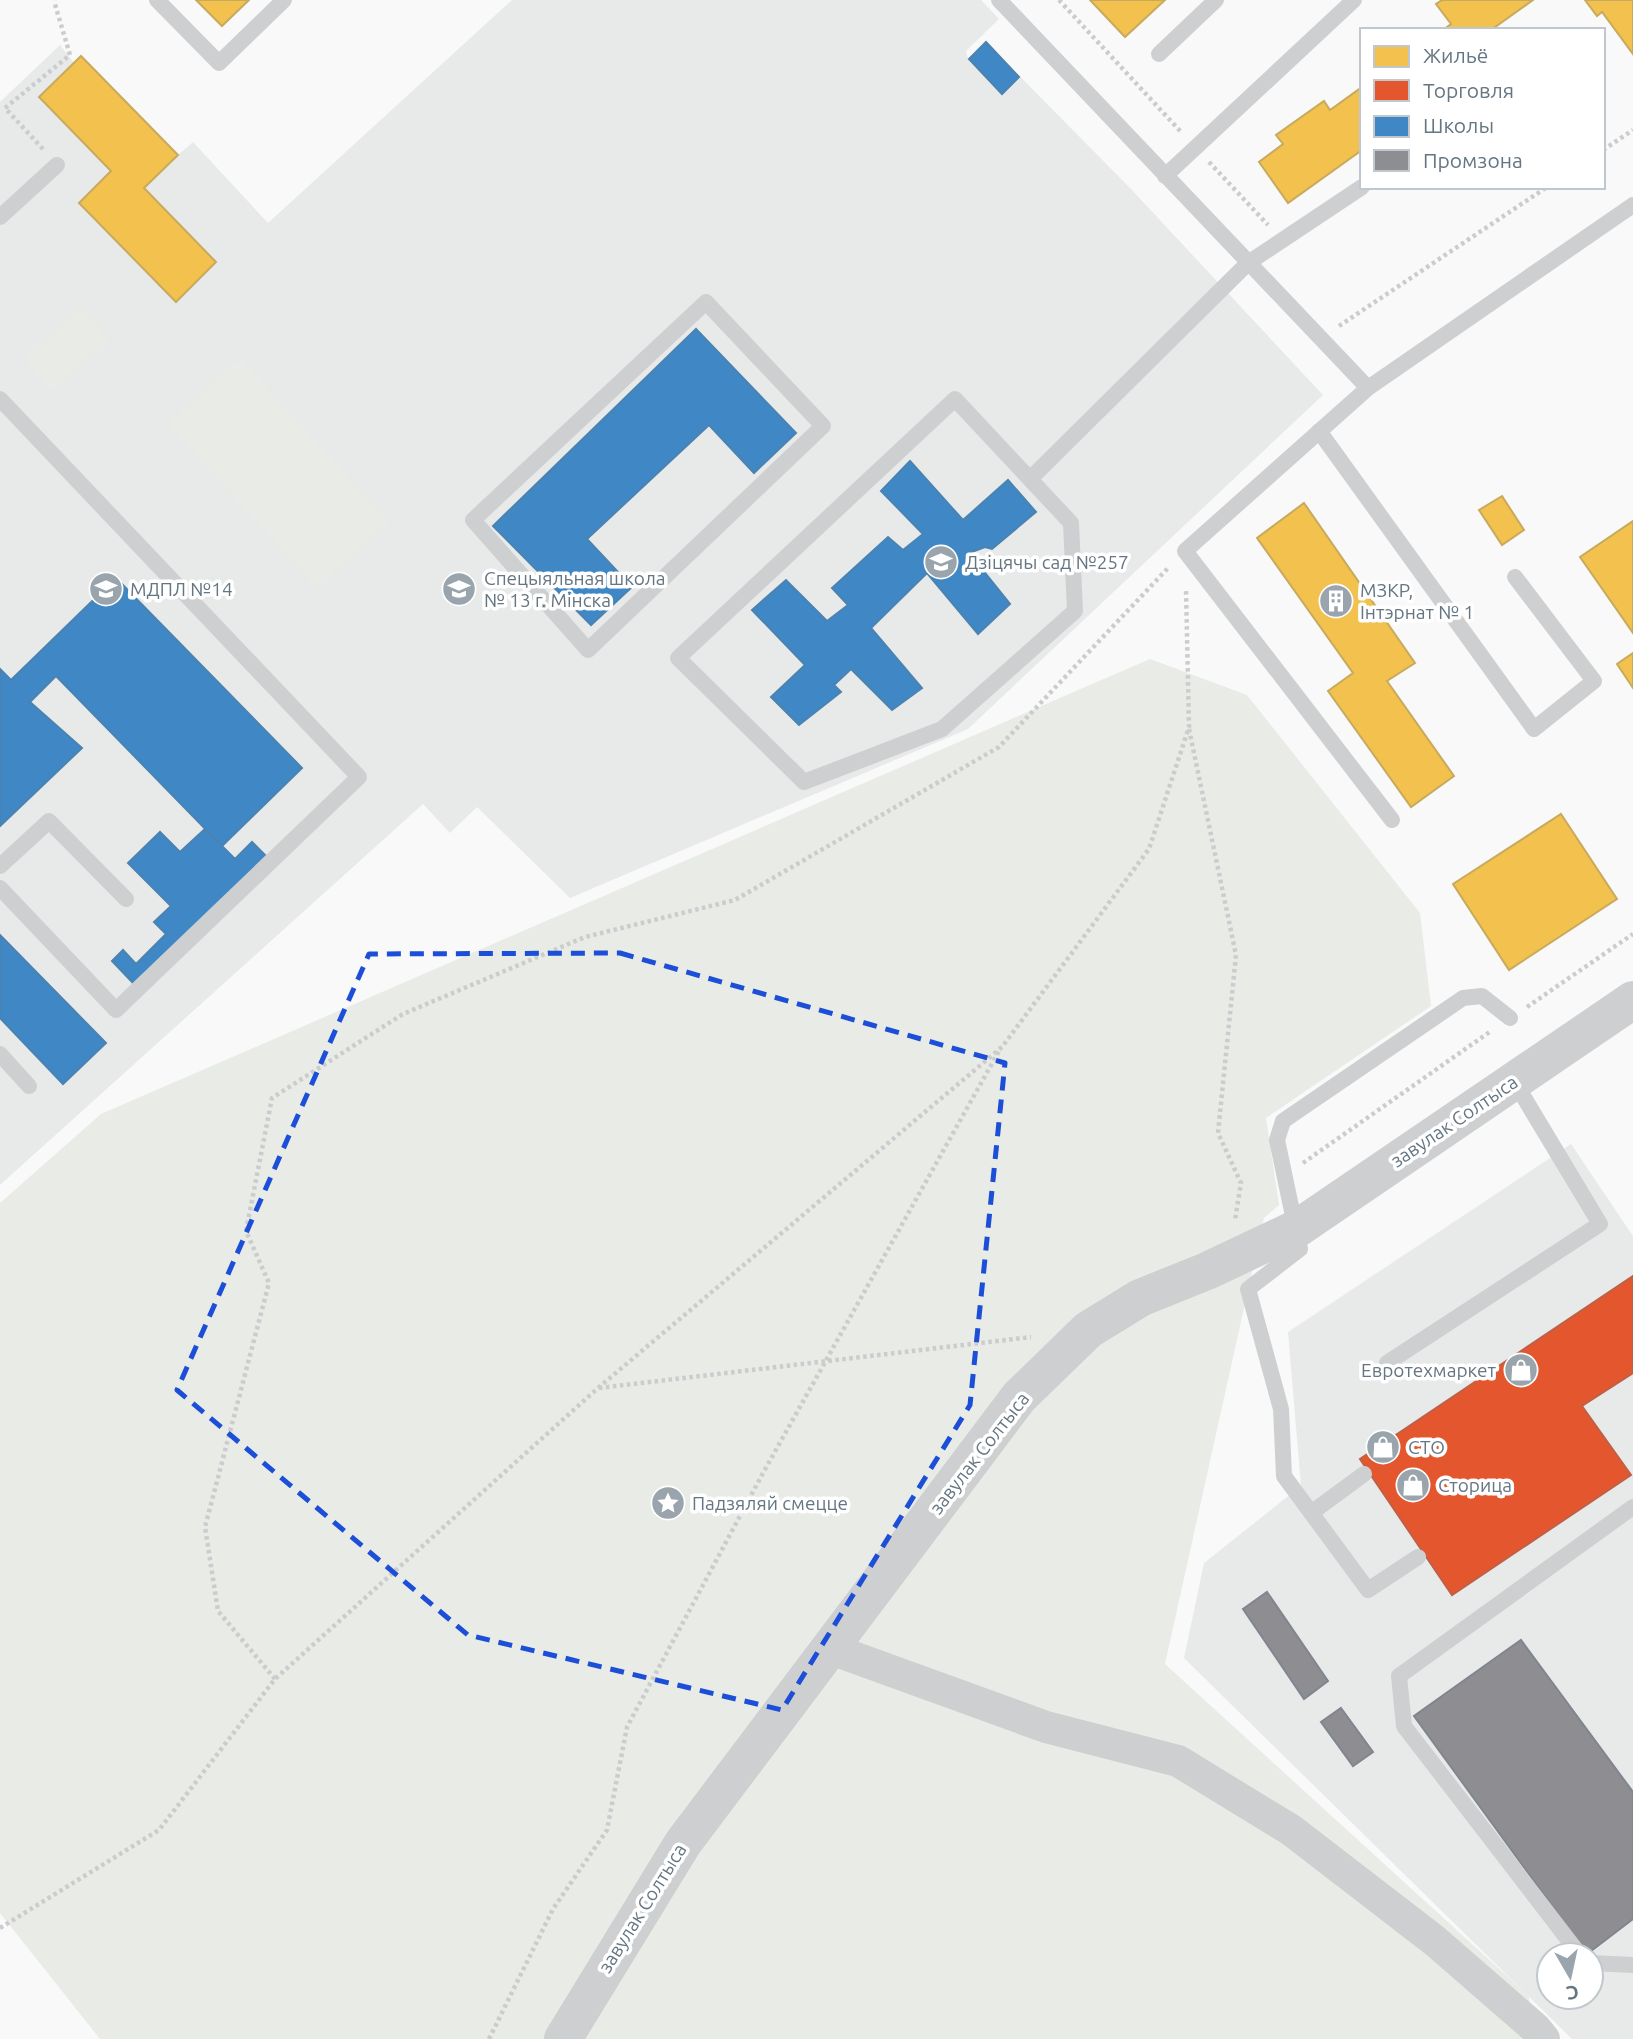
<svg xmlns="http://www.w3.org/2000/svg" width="1633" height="2039" font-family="Ubuntu,sans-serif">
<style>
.built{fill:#e8e9e9;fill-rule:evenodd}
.green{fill:#e8ebe6}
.homes{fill:#f2c14e;stroke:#c8aa5e;stroke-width:2}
.shops{fill:#e4572e;stroke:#be6048;stroke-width:2}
.schools{fill:#3f88c5;stroke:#4a83b1;stroke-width:2}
.industry{fill:#8d8d92;stroke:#81868e;stroke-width:2}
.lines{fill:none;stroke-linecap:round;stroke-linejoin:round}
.path{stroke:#cbcccd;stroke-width:4.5;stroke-dasharray:3.5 3.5;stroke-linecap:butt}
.service{stroke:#cecfd0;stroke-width:16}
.minor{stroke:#cecfd0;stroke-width:32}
.tertiary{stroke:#cecfd0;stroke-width:38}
.marked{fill:none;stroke:#1d4ed8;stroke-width:5;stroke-dasharray:14 9;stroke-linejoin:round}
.labels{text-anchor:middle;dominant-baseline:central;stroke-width:7;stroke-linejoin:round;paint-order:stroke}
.poi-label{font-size:19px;fill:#657683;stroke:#fff;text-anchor:start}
.street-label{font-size:19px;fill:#657683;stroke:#fff}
</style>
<rect width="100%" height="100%" fill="#f9f9f9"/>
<!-- built -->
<path class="built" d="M512,0H981L999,19L966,51L968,59L986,42L1131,189L1323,395L968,729L570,898L477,807L450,833L423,804L0,1185V102L60,45L74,63L81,56L178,155L193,142L268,223Z
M1571,1144L1633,1236V2039H1572L1184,1658L1204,1563L1301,1486L1288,1332ZM1549,1955H1591V1997H1549Z"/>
<!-- green -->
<path class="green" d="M81,308L109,339L52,390L25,359Z
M240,359L389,522L317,588L168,424Z
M1150,659L1247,695L1420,913L1431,1006L1266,1118L1279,1205L1264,1218L1165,1664L1529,1996L1533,2039H100L0,1913V1203L101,1114Z"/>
<!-- homes -->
<path class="homes" d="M196,0H249L222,26Z
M1090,0H1165L1125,37Z
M1442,0H1533L1491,30H1443L1451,24L1436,4Z
M1585,0H1633V54L1602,12L1597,16Z
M81,56L178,155L144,188L216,262L176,302L79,203L111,171L39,97Z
M1362,87V150L1288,203L1259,162L1283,144L1276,135L1324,101L1330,110Z
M1502,496L1524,530L1502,545L1479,510Z
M1304,503L1415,663L1387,681L1454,776L1411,807L1328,691L1353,673L1257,538Z
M1633,521V633L1580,557Z
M1633,653V688L1617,664Z
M1561,814L1617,899L1509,970L1453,884Z"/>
<!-- shops -->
<path class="shops" d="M1633,1276V1373L1582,1406L1631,1475L1452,1595L1360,1459Z"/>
<!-- schools -->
<path class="schools" d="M986,42L1019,77L1002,94L969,59Z
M696,329L796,433L754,473L709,425L587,539L632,587L591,625L493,526Z
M910,461L963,520L1008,480L1036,512L992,549L985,547L969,553L1010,604L978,634L927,573L871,628L922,688L892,710L851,669L834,685L841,692L799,725L771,697L805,665L752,610L786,580L827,621L848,605L832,588L888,537L903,550L923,534L881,491Z
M116,578L302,768L222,846L56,676L30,702L82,748L0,826V669L11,680Z
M205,829L235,859L252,842L266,856L134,984L112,961L123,950L136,964L166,934L154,922L171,906L128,863L160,832L180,852Z
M0,935L106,1043L63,1084L0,1018Z"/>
<!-- industry -->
<path class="industry" d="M1267,1592L1328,1681L1304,1699L1243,1609Z
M1521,1640L1633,1792V1919L1587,1954L1414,1716Z
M1341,1708L1373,1752L1353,1766L1321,1722Z"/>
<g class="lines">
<!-- path -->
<path class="path" d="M1059,0L1182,133
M43,149L5,108L70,55L54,1
M1603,150L1633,130
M1209,162L1268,225
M1339,326L1547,187
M1189,729L1236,955L1218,1133L1241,1183L1235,1220
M1527,1007L1633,934
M1303,1163L1491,1031
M599,1388L1031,1337
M275,1679L218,1611L205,1527L269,1283L246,1231L272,1098L403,1014L585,937L735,900L999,747L1169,567
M0,1928L159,1830L275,1679L598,1388L1002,1047L1149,849L1189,727L1186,590
M489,2039L553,1909L607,1830L627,1727L763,1473L999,1051"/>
<!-- service -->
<path class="service" d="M157,0L219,63L284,0
M999,0L1368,388L1633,205
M1159,54L1216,0
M1165,176L1354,0
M0,217L57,165
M706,302L823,426L588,650L473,520Z
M1368,388L1185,551L1392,820
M0,399L359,777L116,1010L0,888
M955,399L1071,523L1075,611L942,729L804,782L678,658Z
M1319,431L1534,729L1594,681L1515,577
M1031,478L1248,263L1362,187
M0,866L49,821L126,899
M0,1054L29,1086
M1387,1363L1600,1224L1514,1081
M1311,1513L1364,1474
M1418,1557L1368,1590L1284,1476L1281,1409L1248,1289L1300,1249L1277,1140L1283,1121L1463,998L1482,996L1510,1018
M1580,1955L1404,1726L1399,1676L1633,1507
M1591,1963L1633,1965"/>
<!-- minor -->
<path class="minor" d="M831,1649L1046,1727L1178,1761L1291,1830L1435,1941L1535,2028L1544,2039"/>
<!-- tertiary -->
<path class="tertiary" d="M563,2039L683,1843L1019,1397L1088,1330L1140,1298L1207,1271L1298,1228L1633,1000"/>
</g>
<!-- marked area -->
<path class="marked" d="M620,953L1005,1063L970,1405L782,1710L468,1635L177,1390L369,954Z"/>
<!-- icons -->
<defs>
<g id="school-disc" transform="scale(1.75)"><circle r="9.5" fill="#99a4ac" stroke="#fff"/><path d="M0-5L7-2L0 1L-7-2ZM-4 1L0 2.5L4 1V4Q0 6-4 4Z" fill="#fff"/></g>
<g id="university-disc" transform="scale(1.75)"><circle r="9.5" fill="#99a4ac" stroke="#fff"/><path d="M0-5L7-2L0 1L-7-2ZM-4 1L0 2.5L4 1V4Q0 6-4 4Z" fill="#fff"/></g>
<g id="building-disc" transform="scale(1.75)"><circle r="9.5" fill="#99a4ac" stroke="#fff"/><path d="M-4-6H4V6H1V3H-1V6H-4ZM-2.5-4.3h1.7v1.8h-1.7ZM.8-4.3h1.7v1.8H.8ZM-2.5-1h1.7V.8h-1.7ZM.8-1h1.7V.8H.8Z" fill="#fff"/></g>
<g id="shop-disc" transform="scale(1.75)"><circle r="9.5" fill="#99a4ac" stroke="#fff"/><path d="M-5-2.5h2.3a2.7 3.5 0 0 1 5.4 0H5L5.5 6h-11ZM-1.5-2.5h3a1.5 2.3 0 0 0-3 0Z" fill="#fff"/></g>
<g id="sight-disc" transform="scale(1.75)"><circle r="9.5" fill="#99a4ac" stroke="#fff"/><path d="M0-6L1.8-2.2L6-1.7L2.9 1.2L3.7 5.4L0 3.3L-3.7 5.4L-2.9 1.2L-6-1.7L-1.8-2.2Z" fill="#fff"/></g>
</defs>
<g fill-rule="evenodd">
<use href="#school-disc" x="941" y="562"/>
<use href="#university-disc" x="106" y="589"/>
<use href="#school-disc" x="459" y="589"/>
<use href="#building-disc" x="1336" y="601"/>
<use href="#shop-disc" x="1521" y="1370"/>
<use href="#shop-disc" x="1383" y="1447"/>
<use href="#shop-disc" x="1413" y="1485"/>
<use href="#sight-disc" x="668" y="1503"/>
</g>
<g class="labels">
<!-- poi labels -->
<g class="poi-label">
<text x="965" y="562">Дзіцячы сад №257</text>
<text x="484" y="578">Спецыяльная школа<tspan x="484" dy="22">№ 13 г. Мінска</tspan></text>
<text x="130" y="589">МДПЛ №14</text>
<text x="1360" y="590">МЗКР,<tspan x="1360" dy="22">Інтэрнат № 1</tspan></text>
<text x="1496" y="1370" text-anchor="end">Евротехмаркет</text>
<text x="1408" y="1447">СТО</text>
<text x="1438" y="1485">Сторица</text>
<text x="692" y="1503">Падзяляй смецце</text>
</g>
<!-- street labels -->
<g class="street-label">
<text transform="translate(1454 1121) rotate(-34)">завулак Солтыса</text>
<text transform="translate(979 1453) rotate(-52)">завулак Солтыса</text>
<text transform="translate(642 1908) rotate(-58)">завулак Солтыса</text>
</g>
</g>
<!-- legend -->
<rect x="1360" y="28" width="245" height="161" fill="#ffffff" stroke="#c1c8cd" stroke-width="2"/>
<rect x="1374" y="46" width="35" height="21" fill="#f2c14e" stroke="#c1c8cd" stroke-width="2"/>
<text x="1423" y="63" font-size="21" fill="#657683">Жильё</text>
<rect x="1374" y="80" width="35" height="21" fill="#e4572e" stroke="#c1c8cd" stroke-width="2"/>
<text x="1423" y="98" font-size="21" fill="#657683">Торговля</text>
<rect x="1374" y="116" width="35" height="21" fill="#3f88c5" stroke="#c1c8cd" stroke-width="2"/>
<text x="1423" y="133" font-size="21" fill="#657683">Школы</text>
<rect x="1374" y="150" width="35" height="21" fill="#8d8d92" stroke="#c1c8cd" stroke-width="2"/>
<text x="1423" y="168" font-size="21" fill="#657683">Промзона</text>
<!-- north arrow -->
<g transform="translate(1570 1976) rotate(171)"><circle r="33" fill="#ffffff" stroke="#c1c8cd" stroke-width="2"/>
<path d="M0-5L12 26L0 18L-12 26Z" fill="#99a4ac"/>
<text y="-10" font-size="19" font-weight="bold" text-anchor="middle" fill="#657683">С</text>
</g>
</svg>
